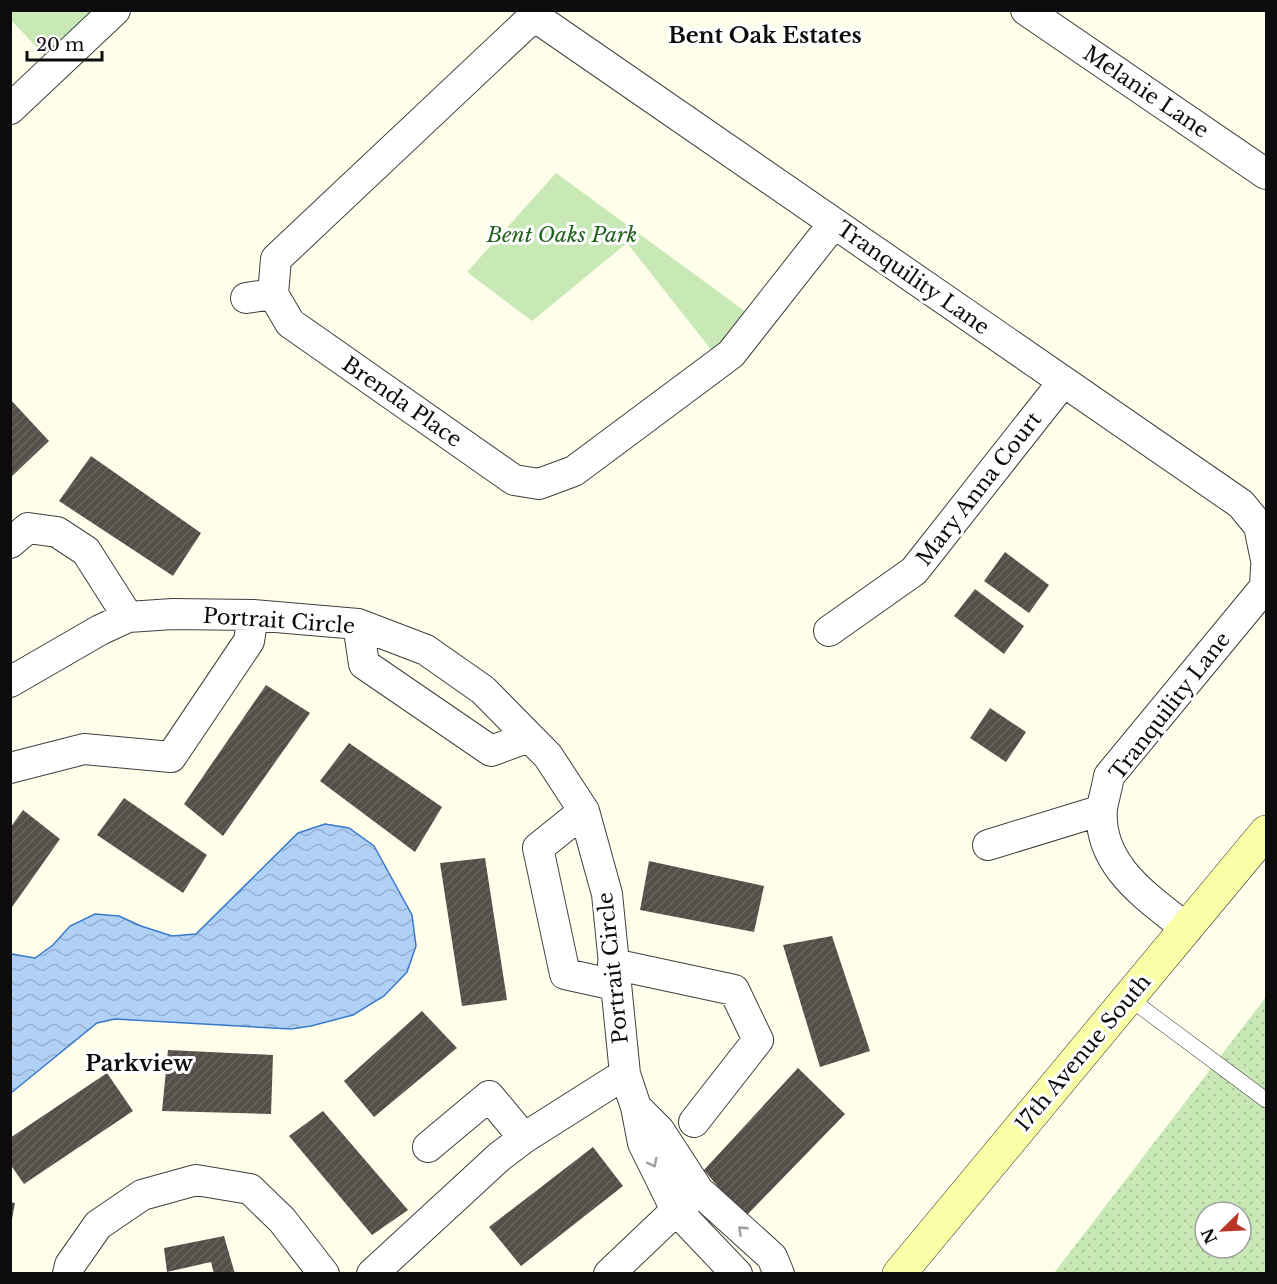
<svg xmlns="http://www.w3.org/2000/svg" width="1277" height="1284" font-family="'Libre Baskerville',serif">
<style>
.grass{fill:url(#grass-dots);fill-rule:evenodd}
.park{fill:#c8e8b5}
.water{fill:url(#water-waves);stroke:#3879cc;stroke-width:1.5}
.building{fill:url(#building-hatch)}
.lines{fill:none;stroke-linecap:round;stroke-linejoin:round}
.lane-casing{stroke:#3f3f3f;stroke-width:16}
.street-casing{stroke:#3f3f3f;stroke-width:32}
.secondary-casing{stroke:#2e2e2e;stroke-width:34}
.lane{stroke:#fff;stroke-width:15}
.street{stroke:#fff;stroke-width:30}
.secondary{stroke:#fafea6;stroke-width:33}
.oneway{stroke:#9e9e9e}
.labels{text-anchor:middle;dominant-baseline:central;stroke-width:6;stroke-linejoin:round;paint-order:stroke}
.street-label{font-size:21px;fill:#0c0c0c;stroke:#fff}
.park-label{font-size:21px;font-style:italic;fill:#21621d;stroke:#fff}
.neighbourhood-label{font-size:22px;font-weight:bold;fill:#0c0c0c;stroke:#fff}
</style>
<defs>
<pattern id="grass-dots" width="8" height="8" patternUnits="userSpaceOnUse" patternTransform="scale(1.5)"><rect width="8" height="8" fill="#c8e8b5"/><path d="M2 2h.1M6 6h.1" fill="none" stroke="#abc69a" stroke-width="1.8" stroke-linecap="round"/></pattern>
<pattern id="water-waves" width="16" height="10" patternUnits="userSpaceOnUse" patternTransform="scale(1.5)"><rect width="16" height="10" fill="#b0d0f5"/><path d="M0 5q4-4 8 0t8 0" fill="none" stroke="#96b1d1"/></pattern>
<pattern id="building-hatch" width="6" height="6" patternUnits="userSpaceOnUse" patternTransform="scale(1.5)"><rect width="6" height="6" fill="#544f48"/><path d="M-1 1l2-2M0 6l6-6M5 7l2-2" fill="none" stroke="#68645e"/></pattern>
</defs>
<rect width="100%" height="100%" fill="#fffeea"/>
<!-- grass -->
<path class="grass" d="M1266,997V1273H1054ZM1205,1212H1241V1248H1205Z"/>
<!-- park -->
<path class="park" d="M11,11H115L55,67L11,20Z
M556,173L757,320L720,361L627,243L532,321L467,272Z"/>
<!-- water -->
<path class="water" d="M325,824L349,828L374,846L412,915L416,946L407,972L384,996L353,1015L311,1026L291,1029L115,1019L97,1023L11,1093V954L35,958L53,945L70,926L95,914L119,916L141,926L172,936L196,934L298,833Z"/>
<!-- building -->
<path class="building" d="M10,399L49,441L10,478Z
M91,456L201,533L173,576L59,501Z
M1005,552L1049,585L1029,613L984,581Z
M975,589L1024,626L1004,654L954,616Z
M266,685L310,713L223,836L184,804Z
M990,708L1026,732L1006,762L970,738Z
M349,743L442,807L415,852L320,781Z
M124,798L207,855L183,893L97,835Z
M23,810L60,839L10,910V828Z
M485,858L507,1000L462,1006L440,863Z
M649,861L764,886L754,932L640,910Z
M832,936L870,1051L820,1067L783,945Z
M422,1011L457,1048L374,1117L344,1081Z
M168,1050L273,1055L271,1114L162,1111Z
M798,1068L845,1114L744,1218L704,1170Z
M107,1073L133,1111L24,1184L10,1164V1138Z
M323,1111L408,1210L372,1235L289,1136Z
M593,1147L623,1186L521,1266L489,1227Z
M10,1202L15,1203L12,1219H10Z
M224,1236L235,1274H214L211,1262L167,1272L164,1248Z"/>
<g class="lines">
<!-- lane casing -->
<g class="lane-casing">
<path id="lane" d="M1129,998L1266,1100"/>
</g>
<!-- street casing -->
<g class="street-casing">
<path id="street" d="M1026,10L1266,174
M10,109L115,10
M834,223L731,354L574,471L539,484L514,480L290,323L273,294L276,259L534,16L1241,504L1259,526L1266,560
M246,298L273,294
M10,543L28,528L57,532L86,551L128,617
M358,624L364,664L491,751L529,737
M829,631L914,571L1063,382
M10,682L100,630L128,617L173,614L253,615L358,624L426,650L483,690L548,756L584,811L607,894L625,1074L524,1138L499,1157L372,1274
M10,768L84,749L171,757L249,641L253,615
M584,811L538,848L565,974L615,985
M988,845L1102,810
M1187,929C1149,898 1097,866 1102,808C1104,798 1107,787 1109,776L1265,587L1266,567
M613,964L734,990L758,1040L694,1122
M625,1074L636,1107L643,1143L676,1210L737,1274
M638,1109L659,1130L698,1190L772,1257L779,1274
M428,1147L489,1096L524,1138
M68,1274L70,1265L98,1225L142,1195L196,1180L250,1189L282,1220L324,1274
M609,1274L690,1197"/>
</g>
<!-- secondary casing -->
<g class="secondary-casing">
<path id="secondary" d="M899,1274L1266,832"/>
</g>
<!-- lane -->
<use href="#lane" class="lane"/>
<!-- street -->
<use href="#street" class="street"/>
<!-- secondary -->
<use href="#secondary" class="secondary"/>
</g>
<!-- one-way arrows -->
<defs><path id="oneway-chevron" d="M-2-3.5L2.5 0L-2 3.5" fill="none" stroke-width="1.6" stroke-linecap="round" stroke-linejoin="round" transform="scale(1.5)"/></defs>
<g class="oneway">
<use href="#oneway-chevron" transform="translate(653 1163) rotate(63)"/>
<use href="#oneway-chevron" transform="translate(742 1230) rotate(-137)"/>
</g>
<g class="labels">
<!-- street labels -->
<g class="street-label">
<text transform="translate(1146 92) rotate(34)">Melanie Lane</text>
<text transform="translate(913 278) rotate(35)">Tranquility Lane</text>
<text transform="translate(402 402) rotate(35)">Brenda Place</text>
<text transform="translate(979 489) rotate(-52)">Mary Anna Court</text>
<text transform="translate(279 621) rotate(4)">Portrait Circle</text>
<text transform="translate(1170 706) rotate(-52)">Tranquility Lane</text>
<text transform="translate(613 968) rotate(-96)">Portrait Circle</text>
<text transform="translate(1083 1053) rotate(-50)">17th Avenue South</text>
</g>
<!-- park labels -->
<g class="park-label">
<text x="562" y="235">Bent Oaks Park</text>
</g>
<!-- neighbourhood labels -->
<g class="neighbourhood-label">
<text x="765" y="35">Bent Oak Estates</text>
<text x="139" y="1063">Parkview</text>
</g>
</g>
<!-- border -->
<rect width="1277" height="1284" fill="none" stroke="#0c0c0c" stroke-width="24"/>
<!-- north arrow -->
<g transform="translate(1223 1230) rotate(246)"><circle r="28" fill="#ffffff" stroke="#9e9e9e" stroke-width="1.5"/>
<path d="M0-4.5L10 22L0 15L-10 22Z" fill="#ba3625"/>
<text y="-9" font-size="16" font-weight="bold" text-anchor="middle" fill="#0c0c0c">N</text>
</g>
<!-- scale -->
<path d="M27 51v9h75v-9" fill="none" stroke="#0c0c0c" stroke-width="3"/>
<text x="36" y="51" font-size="18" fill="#0c0c0c" stroke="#ffffff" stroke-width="4.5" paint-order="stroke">20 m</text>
</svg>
